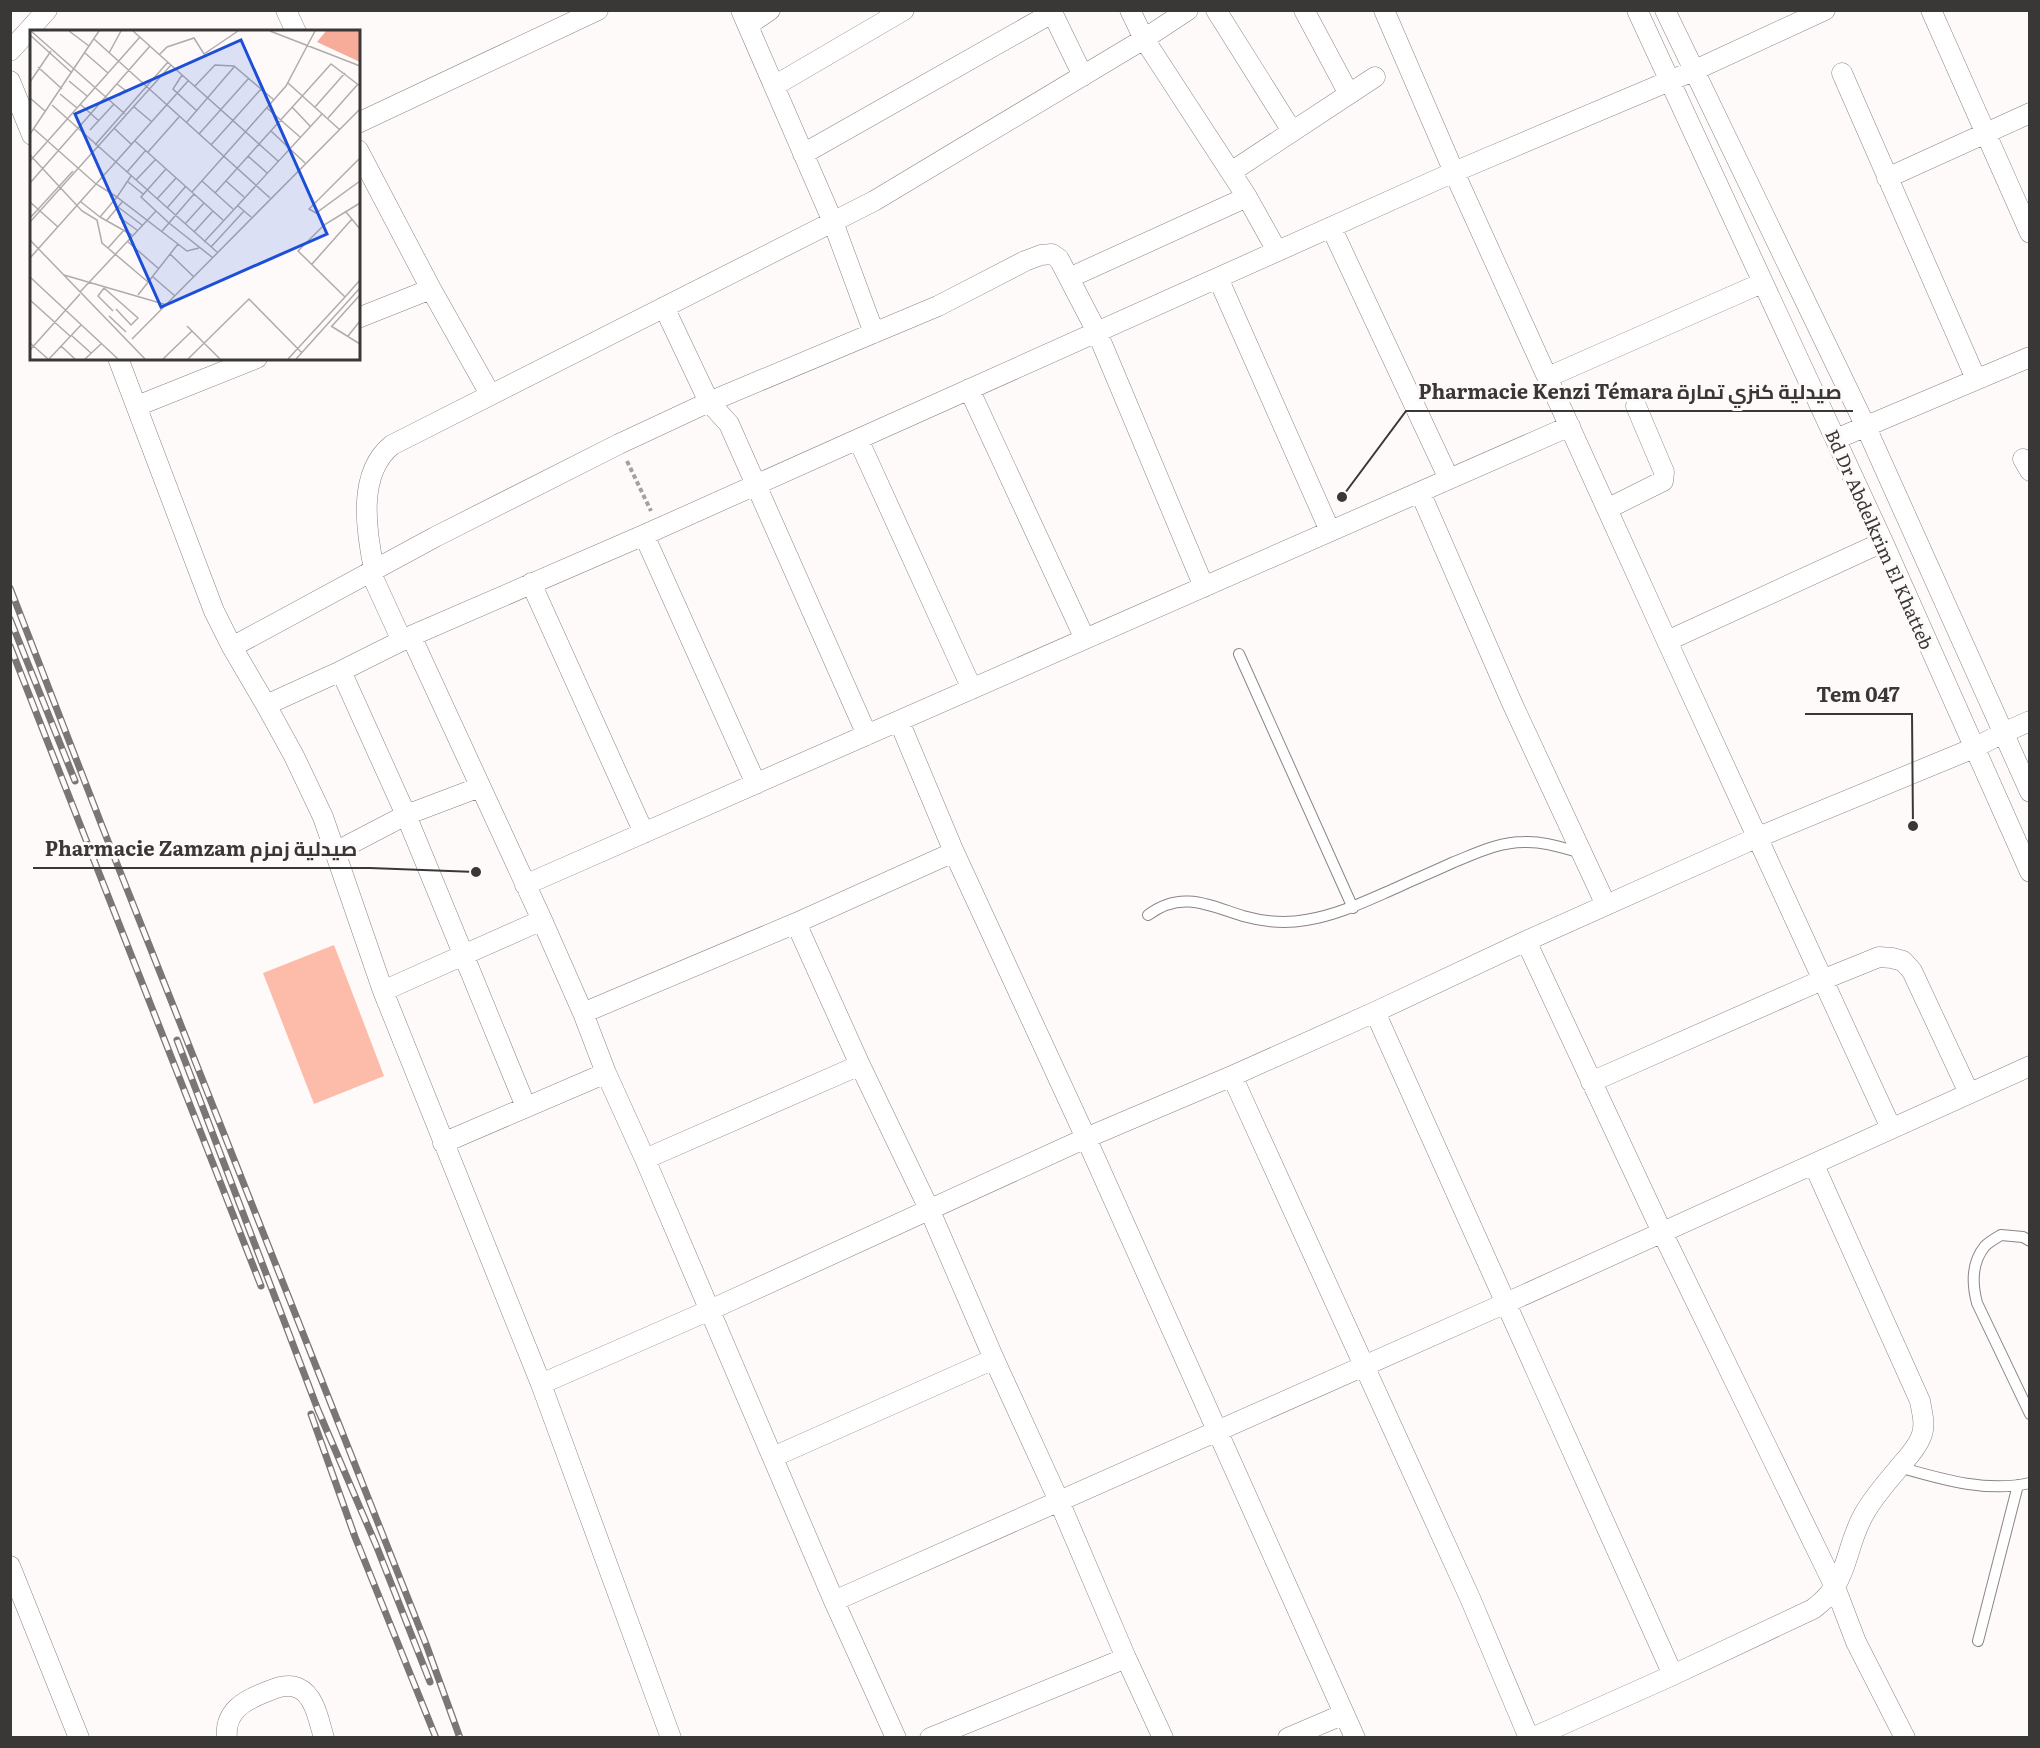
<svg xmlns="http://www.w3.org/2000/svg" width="2040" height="1748" font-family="Literata,Cairo,serif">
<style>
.green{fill:#fdbbaa}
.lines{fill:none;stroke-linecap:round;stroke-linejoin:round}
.lane-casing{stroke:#8b8584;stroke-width:12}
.street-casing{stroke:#8b8584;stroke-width:21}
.path{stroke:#a3a09f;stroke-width:4;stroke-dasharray:4.5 3;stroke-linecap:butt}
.lane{stroke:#fff;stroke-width:10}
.street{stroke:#fff;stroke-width:20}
.rail-casing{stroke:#797675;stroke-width:7}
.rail{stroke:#fefaf9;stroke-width:4.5;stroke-dasharray:14;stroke-linecap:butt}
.labels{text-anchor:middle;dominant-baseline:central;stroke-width:6;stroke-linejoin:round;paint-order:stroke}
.street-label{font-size:18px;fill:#3a3837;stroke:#fefaf9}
.inset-road{fill:none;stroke:#b0acab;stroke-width:1.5}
.view{fill:#1d4ed8;fill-opacity:0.15;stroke:#1d4ed8;stroke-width:3}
.inset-edge{fill:none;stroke:#3a3837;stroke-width:3}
.leader{fill:none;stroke:#3a3837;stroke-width:2}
.callout-dot{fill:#3a3837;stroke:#fefaf9;stroke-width:2}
.callout-label{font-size:20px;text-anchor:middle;font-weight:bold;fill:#3a3837;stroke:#fefaf9;stroke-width:6;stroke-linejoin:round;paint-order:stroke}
</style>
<rect width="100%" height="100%" fill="#fefaf9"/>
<!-- green -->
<path class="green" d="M334,945L384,1076L314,1104L263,973Z"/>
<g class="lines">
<!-- lane casing -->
<g class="lane-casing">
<path id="lane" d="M1239,654L1353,908
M1148,915C1181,890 1208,905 1243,916C1264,922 1284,924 1306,920C1338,915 1366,901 1396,888C1415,879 1435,871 1454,862C1477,853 1499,842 1524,842C1544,841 1563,848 1582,853
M2030,1241L2023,1237L2001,1235C1996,1238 1989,1242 1985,1246C1971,1263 1972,1284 1977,1303L2030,1414
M1899,1467C1941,1479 1986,1493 2030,1483
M1978,1641L2018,1485"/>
</g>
<!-- street casing -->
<g class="street-casing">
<path id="street" d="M286,10L296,32
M741,10L833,222L874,333
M1051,10L1083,76
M1130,10L1144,39L1188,10
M1216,10L1292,131
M1304,10L1349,94
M1384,10L1454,172L1667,641L1891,1128
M1637,10L1883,542L2030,872
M1665,10L1865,425L2030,792
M1931,10L2030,233
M748,25L770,10
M10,51L47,10
M1842,73L1976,379
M10,81L32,135
M774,86L904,10
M358,123L598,10
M358,150L431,289L490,394
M803,154L1052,13
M1231,172L1375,77
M1887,178L2030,113
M1331,227L1449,479
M1069,278L1247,197
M1218,278L1330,531
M664,307L709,402L938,306L1025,261L1041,255L1052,254L1059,259L1097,332L1204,587
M358,318L431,289
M118,358L214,611L232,647L266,705L294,756L323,817L383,991L541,1384L671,1738
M1548,377L1762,283
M969,389L1085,639
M137,406L257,358
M858,439L972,689
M1836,439L2030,357
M2023,459L2030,471
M1420,492L1512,703L1606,905
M1607,509L1663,481L1664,472L1636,406
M644,535L756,784
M374,569C366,530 357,473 392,445L874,201L1144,39L1247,197L1277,251
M370,571L402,641
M531,583L644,833
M411,636L542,920L583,1013L606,1073L645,1159L834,1601L896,1738
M1667,641L1883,542
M232,647L435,537L619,444L709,402L729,424L867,735
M341,671L406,815L526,1107
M266,705L341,671L411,636L644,535L1454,172L1693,71L1825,10
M899,721L954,852L1086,1138L1355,1738
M335,852L406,815L480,787
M525,885L1570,426
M796,923L860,1065L930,1211L994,1359L1059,1501L1126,1658L1163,1738
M1526,941L1662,1232L1835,1587L1856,1642L1905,1738
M383,991L542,920
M1375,1012L1673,1675
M583,1013L796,923L954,852
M1232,1076L1470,1598L1529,1738
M1591,1082L1822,980L1879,957L1892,958L1903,961L1912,971L1969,1093
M443,1143L606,1073
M645,1159L860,1065
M541,1384L710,1310L1086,1138L1232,1076L1375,1012L1526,941L1756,838L1974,748L2003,733L2030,721
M773,1457L994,1359
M10,1566L79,1738
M834,1601L1506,1303L2030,1066
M227,1738C224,1711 245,1700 266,1692C276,1688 288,1683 298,1688C315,1695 319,1722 324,1738
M930,1738L1126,1658
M1288,1738L1344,1714
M1532,1738L1673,1675L1813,1609C1851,1581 1843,1551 1864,1514C1873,1498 1885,1484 1897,1470C1905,1460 1916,1450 1921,1437C1926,1425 1922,1413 1920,1401L1814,1165"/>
</g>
<!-- path -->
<path class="path" d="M627,461L651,511"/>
<!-- lane -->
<use href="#lane" class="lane"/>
<!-- street -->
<use href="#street" class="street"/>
<!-- rail casing -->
<g class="rail-casing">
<path id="rail" d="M10,588L102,826L426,1644L460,1738
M10,619L75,781
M10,646L261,1286
M177,1040L318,1410L376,1545L430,1682
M311,1414L355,1537L436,1738"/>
</g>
<!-- rail -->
<use href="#rail" class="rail"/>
</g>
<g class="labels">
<!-- street labels -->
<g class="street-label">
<text transform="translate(1880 539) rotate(66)">Bd Dr Abdelkrim El Khatteb</text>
</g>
</g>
<!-- overview -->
<g transform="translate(30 30)">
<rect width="330" height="330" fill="#fefaf9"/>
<path d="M296,1H330V32L287,12Z" fill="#f6ac99"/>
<path class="inset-road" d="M1,1L95,84M39,1L59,16M103,1L248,131M240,1L330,36M0,5L42,43M64,9L240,168M55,23L78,43M79,23L91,1M129,25L137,17L164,8L174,24L208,1M8,37L32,59M152,45L143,59L167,81M39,51L57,66M0,52L21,21M258,53L310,100M87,54L95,60L89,66M165,56L185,35L204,36L244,70M30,64L47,78M0,68L15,81M50,74L69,91M22,75L187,222M103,76L122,92M262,77L280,96M285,77L315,43M237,78L270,107M298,88L328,54M156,93L204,37M84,98L102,115M4,99L66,154L87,167L70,187L51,172M60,100L84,74M241,101L275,133M0,104L69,1M169,104L219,48M105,111L193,190M65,115L138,32M181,115L231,59M118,122L149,87M0,125L52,181L67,190L72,213L118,252M218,126L237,143M330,128L279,179L286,183L330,151M0,131L110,7M97,142L116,120M101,146L87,167L157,221L169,218M106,150L126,129M97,151L113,164M172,151L203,179M196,151L214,167M0,153L120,16M162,162L256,56L285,1M185,163L301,34L330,56M164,164L139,193L183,228M127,169L146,148M0,172L28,197M207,175L221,187M88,177L112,195M137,178L156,156M316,182L330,199M70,187L102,205M89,187L107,200M0,188L43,141M77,190L93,171M0,192L141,35M155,194L174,173M132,201L139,193L111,167L136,139M164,202L183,181M0,210L115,329M97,211L129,239M174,212L292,84M181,217L214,181M78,218L94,200M140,224L164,247M0,228L158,51M282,234L322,189M34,245L137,275M0,247L88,329M123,247L145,266M74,258L108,288L101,295L86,279M74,258L68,266L83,281M50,262L126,181M108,265L148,214M315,267L330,250M0,270L40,306M79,286L96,302M157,296L190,329M301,296L330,314M302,296L330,265M41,305L61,323M318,306L330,291M102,309L330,79M0,313L18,329M31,316L45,329M0,320L50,264M19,329L51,295M55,329L71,314M133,329L162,301M158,329L219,269L272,323M258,329L315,267L268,221L294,195L330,173M266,329L330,258"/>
<path class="view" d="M211,10L297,204L131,277L45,84Z"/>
<rect width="330" height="330" class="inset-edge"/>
</g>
<!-- callouts -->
<path class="leader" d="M1342 497L1406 411H1853M1913 826L1912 714H1805M476 872L370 868H33"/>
<g class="callout-dot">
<circle cx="1342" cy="497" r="6"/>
<circle cx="1913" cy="826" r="6"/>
<circle cx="476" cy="872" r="6"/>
</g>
<g class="callout-label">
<text x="1630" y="399">Pharmacie Kenzi Témara صيدلية كنزي تمارة</text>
<text x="1858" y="702">Tem 047</text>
<text x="201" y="856">Pharmacie Zamzam صيدلية زمزم</text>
</g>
<!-- border -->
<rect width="2040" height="1748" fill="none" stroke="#3a3837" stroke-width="24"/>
</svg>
